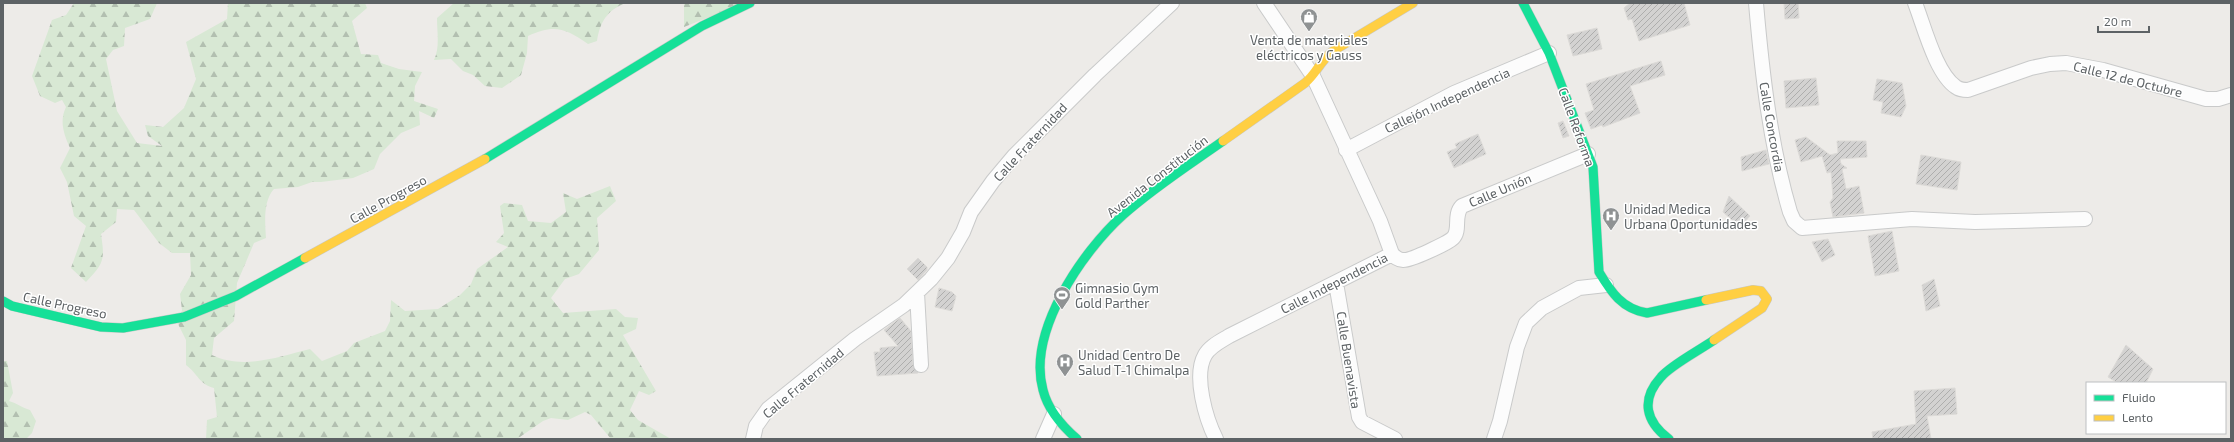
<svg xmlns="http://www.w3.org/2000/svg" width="2234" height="442" font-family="'Exo 2',sans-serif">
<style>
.forest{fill:url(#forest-firs)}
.building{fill:url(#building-hatch);stroke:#dcdad7}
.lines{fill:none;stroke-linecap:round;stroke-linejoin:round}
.street-casing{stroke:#c9caca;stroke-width:16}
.fast-casing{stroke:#c7c8c7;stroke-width:10}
.slow-casing{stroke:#c7c8c7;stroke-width:10}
.street{stroke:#fcfcfc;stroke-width:14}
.fast{stroke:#16e098;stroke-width:9}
.slow{stroke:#ffcf43;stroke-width:9}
.labels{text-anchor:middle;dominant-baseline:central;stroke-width:3;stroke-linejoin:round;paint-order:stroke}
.poi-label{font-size:13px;fill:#5d6265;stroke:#fff;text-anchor:start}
.street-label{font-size:13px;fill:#5d6265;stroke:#fff}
</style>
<defs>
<pattern id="forest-firs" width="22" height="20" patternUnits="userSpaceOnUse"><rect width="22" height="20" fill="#d8e8d4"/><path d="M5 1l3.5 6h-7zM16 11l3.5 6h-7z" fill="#b2bfb0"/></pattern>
<pattern id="building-hatch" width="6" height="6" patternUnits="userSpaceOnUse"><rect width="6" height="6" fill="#d3d2d1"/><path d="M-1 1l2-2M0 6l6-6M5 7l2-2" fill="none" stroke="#aeaead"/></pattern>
</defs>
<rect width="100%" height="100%" fill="#edebe8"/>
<!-- forest -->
<path class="forest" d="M74,3H157L150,19L125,28L124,46L113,50L106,59L117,111L137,143L162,146L148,136L145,125L163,127L184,108L196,79L186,42L227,19L228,3H365L367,8L352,21L361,54L378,55L381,63L399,69L422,72L415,86L414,101L438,109L434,118L419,111L420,125L401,133L380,154L374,169L353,178L321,182H312L298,187L274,189C263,201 265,222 266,238L254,243L237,283L234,321L214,338L212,355C243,370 278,357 310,349L322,361L347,351L354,343L385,331L390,321L391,300L405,311L438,309L460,295L471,284L477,269L508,247L496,242L504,233L500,206L504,203L522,205L528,221L551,223L566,212L563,193L577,199L610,186L616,201L597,218L599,250L579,274L565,279L551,298L563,313L616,309L625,317L638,318L636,329L623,335L656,391L649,395L639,391L630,410L638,420L671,439H611L591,415L585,412L568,420L551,418L543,421L517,439H206L207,420L217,417L214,388C199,384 198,374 186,365V340L178,324L182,310L180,294L191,275L190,253H172L159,243L134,210L117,209L116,222L101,234C105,260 104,263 86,282L71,268L86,226L74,216L67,182L60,168L70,148C64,135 59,121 66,107L62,100L55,103L40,96L32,76L52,20L66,15Z
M454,3H626C607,10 600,22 597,41L588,44C565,28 554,24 528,36L527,53L521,75L502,88L485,86L473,75L463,71L451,59L434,60C440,48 437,32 437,18Z
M684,3H745L684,27Z
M3,361H7L13,393L9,401C17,403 22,408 30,410L36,421L32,433L26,439H3Z"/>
<!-- building -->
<path class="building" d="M1630,3H1684L1690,25L1639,41L1632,19L1628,20L1624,8Z
M1784,3H1798L1799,18L1785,19Z
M1597,28L1602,49L1573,56L1567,35Z
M1661,61L1665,75L1630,86L1640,113L1603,127L1602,125L1591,129L1585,113L1594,110L1586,84Z
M1816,78L1819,105L1786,108L1784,81Z
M1877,79L1902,83L1906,106L1901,117L1881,113L1883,102L1873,100Z
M1563,121L1569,136L1563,138L1558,123Z
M1478,134L1486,154L1454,168L1447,152L1457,148L1455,144Z
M1806,137L1830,155L1838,153L1837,141H1866L1867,157L1840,159L1841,164L1847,168L1842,169L1846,189L1859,186L1864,213L1833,217L1830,202L1833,198L1831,172L1827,173L1822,156L1801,162L1795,140Z
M1766,150L1769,164L1742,171L1741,157Z
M1921,155L1961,162L1957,190L1916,184Z
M1729,196L1750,216L1740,227L1723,212Z
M1892,231L1899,271L1875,276L1868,236Z
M1828,239L1835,255L1822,262L1812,242Z
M918,258L927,267V270L918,280L907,269Z
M1934,279L1940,306L1926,311L1922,285Z
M939,288L952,292L956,296L952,311L935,307Z
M900,318L911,331L913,365L918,373L877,376L874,352H880V348L898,346L884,330Z
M2126,345L2153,369L2146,383H2118L2108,377Z
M1955,388L1957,414L1927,416L1931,439H1873L1872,432L1916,424L1914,391Z"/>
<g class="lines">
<!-- street casing -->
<g class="street-casing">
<path id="street" d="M1264,3L1313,76L1380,221L1392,254
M1756,3C1762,73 1770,144 1790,212L1794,221L1802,228L1912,219L1975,222L2085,219
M1915,3C1924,26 1936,74 1956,87C1960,90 1965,90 1968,90L2031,68L2050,64L2066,63L2103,70L2206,99H2218L2231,95
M1346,150L1454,93L1549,53
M1392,254C1395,257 1398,260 1403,260C1410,261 1448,243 1453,238C1461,230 1453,215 1462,206L1588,154
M1336,283L1359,417L1362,422L1395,439
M917,293L921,365
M753,439L756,426L768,409L855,339L904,305L931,279L948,258L963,232L971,212L993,181L1014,156L1095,75L1172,3
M1043,439L1054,414
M1216,439C1206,419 1193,376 1205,355C1210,346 1221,341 1229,336L1392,254
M1494,439L1500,421L1517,347L1526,323L1542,308L1579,288L1606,285"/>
</g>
<!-- fast casing -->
<g class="fast-casing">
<path id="fast" d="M1523,3L1549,53L1593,167L1599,272C1611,292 1622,309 1647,313L1706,300
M485,159L702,26L750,3
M3,301L12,306L101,327L123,328L184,317L236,296L305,258
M1077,439C1062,426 1048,410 1043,390C1027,332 1082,252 1123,215C1153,188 1189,165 1223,141
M1669,439C1646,422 1640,400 1661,377C1671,365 1700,350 1714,340"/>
</g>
<!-- slow casing -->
<g class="slow-casing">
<path id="slow" d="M1223,141L1305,83C1317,73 1319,62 1333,51L1413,3
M305,258L485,159
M1706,300L1753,290L1761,291L1767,299L1762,308L1714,340"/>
</g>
<!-- street -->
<use href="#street" class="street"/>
<!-- fast -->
<use href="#fast" class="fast"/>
<!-- slow -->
<use href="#slow" class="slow"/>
</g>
<!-- icons -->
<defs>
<g id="shop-pin" transform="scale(0.9)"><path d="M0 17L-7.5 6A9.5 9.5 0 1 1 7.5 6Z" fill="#8f9293" stroke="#fff"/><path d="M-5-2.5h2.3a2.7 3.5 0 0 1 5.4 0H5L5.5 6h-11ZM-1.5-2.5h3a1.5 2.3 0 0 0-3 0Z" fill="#fff"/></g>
<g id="hospital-pin" transform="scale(0.9)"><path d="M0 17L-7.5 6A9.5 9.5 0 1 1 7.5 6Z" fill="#8f9293" stroke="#fff"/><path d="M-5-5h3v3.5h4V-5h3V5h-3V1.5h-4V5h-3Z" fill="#fff"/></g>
<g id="stadium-pin" transform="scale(0.9)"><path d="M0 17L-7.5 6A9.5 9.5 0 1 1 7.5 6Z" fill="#8f9293" stroke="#fff"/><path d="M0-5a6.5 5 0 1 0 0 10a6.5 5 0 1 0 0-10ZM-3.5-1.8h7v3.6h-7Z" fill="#fff"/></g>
</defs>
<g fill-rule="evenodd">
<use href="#shop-pin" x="1309" y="17"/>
<use href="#hospital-pin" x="1611" y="216"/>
<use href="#stadium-pin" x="1062" y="295"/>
<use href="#hospital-pin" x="1065" y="362"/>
</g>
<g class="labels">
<!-- poi labels -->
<g class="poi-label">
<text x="1309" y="40" text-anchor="middle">Venta de materiales<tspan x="1309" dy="15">eléctricos y Gauss</tspan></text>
<text x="1624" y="209">Unidad Medica<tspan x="1624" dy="15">Urbana Oportunidades</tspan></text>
<text x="1075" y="288">Gimnasio Gym<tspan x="1075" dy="15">Gold Parther</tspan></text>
<text x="1078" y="355">Unidad Centro De<tspan x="1078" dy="15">Salud T-1 Chimalpa</tspan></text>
</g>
<!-- street labels -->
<g class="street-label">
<text transform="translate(2128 79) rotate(14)">Calle 12 de Octubre</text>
<text transform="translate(1447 100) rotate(-25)">Callejón Independencia</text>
<text transform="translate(1577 127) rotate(70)">Calle Reforma</text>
<text transform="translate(1772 127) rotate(80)">Calle Concordia</text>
<text transform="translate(1030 142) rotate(-47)">Calle Fraternidad</text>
<text transform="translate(1157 176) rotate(-38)">Avenida Constitución</text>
<text transform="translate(1500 190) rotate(-23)">Calle Unión</text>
<text transform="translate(388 199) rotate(-29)">Calle Progreso</text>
<text transform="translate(1334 283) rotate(-27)">Calle Independencia</text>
<text transform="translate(65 305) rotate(12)">Calle Progreso</text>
<text transform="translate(1349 360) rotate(81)">Calle Buenavista</text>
<text transform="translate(803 383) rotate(-40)">Calle Fraternidad</text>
</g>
</g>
<!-- border -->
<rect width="2234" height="442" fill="none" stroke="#5d6265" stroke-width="8"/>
<!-- legend -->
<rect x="2086" y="382" width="140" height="52" fill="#ffffff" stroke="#bec0c1"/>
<rect x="2094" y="395" width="20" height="6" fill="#16e098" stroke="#bec0c1"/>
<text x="2122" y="402" font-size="12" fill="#5d6265">Fluido</text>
<rect x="2094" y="415" width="20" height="6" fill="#ffcf43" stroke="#bec0c1"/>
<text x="2122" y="422" font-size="12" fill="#5d6265">Lento</text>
<!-- scale -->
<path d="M2098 26v6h51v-6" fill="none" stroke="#5d6265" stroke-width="2"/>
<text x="2104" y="26" font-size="12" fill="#5d6265" stroke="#ffffff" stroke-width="3" paint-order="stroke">20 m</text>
</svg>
